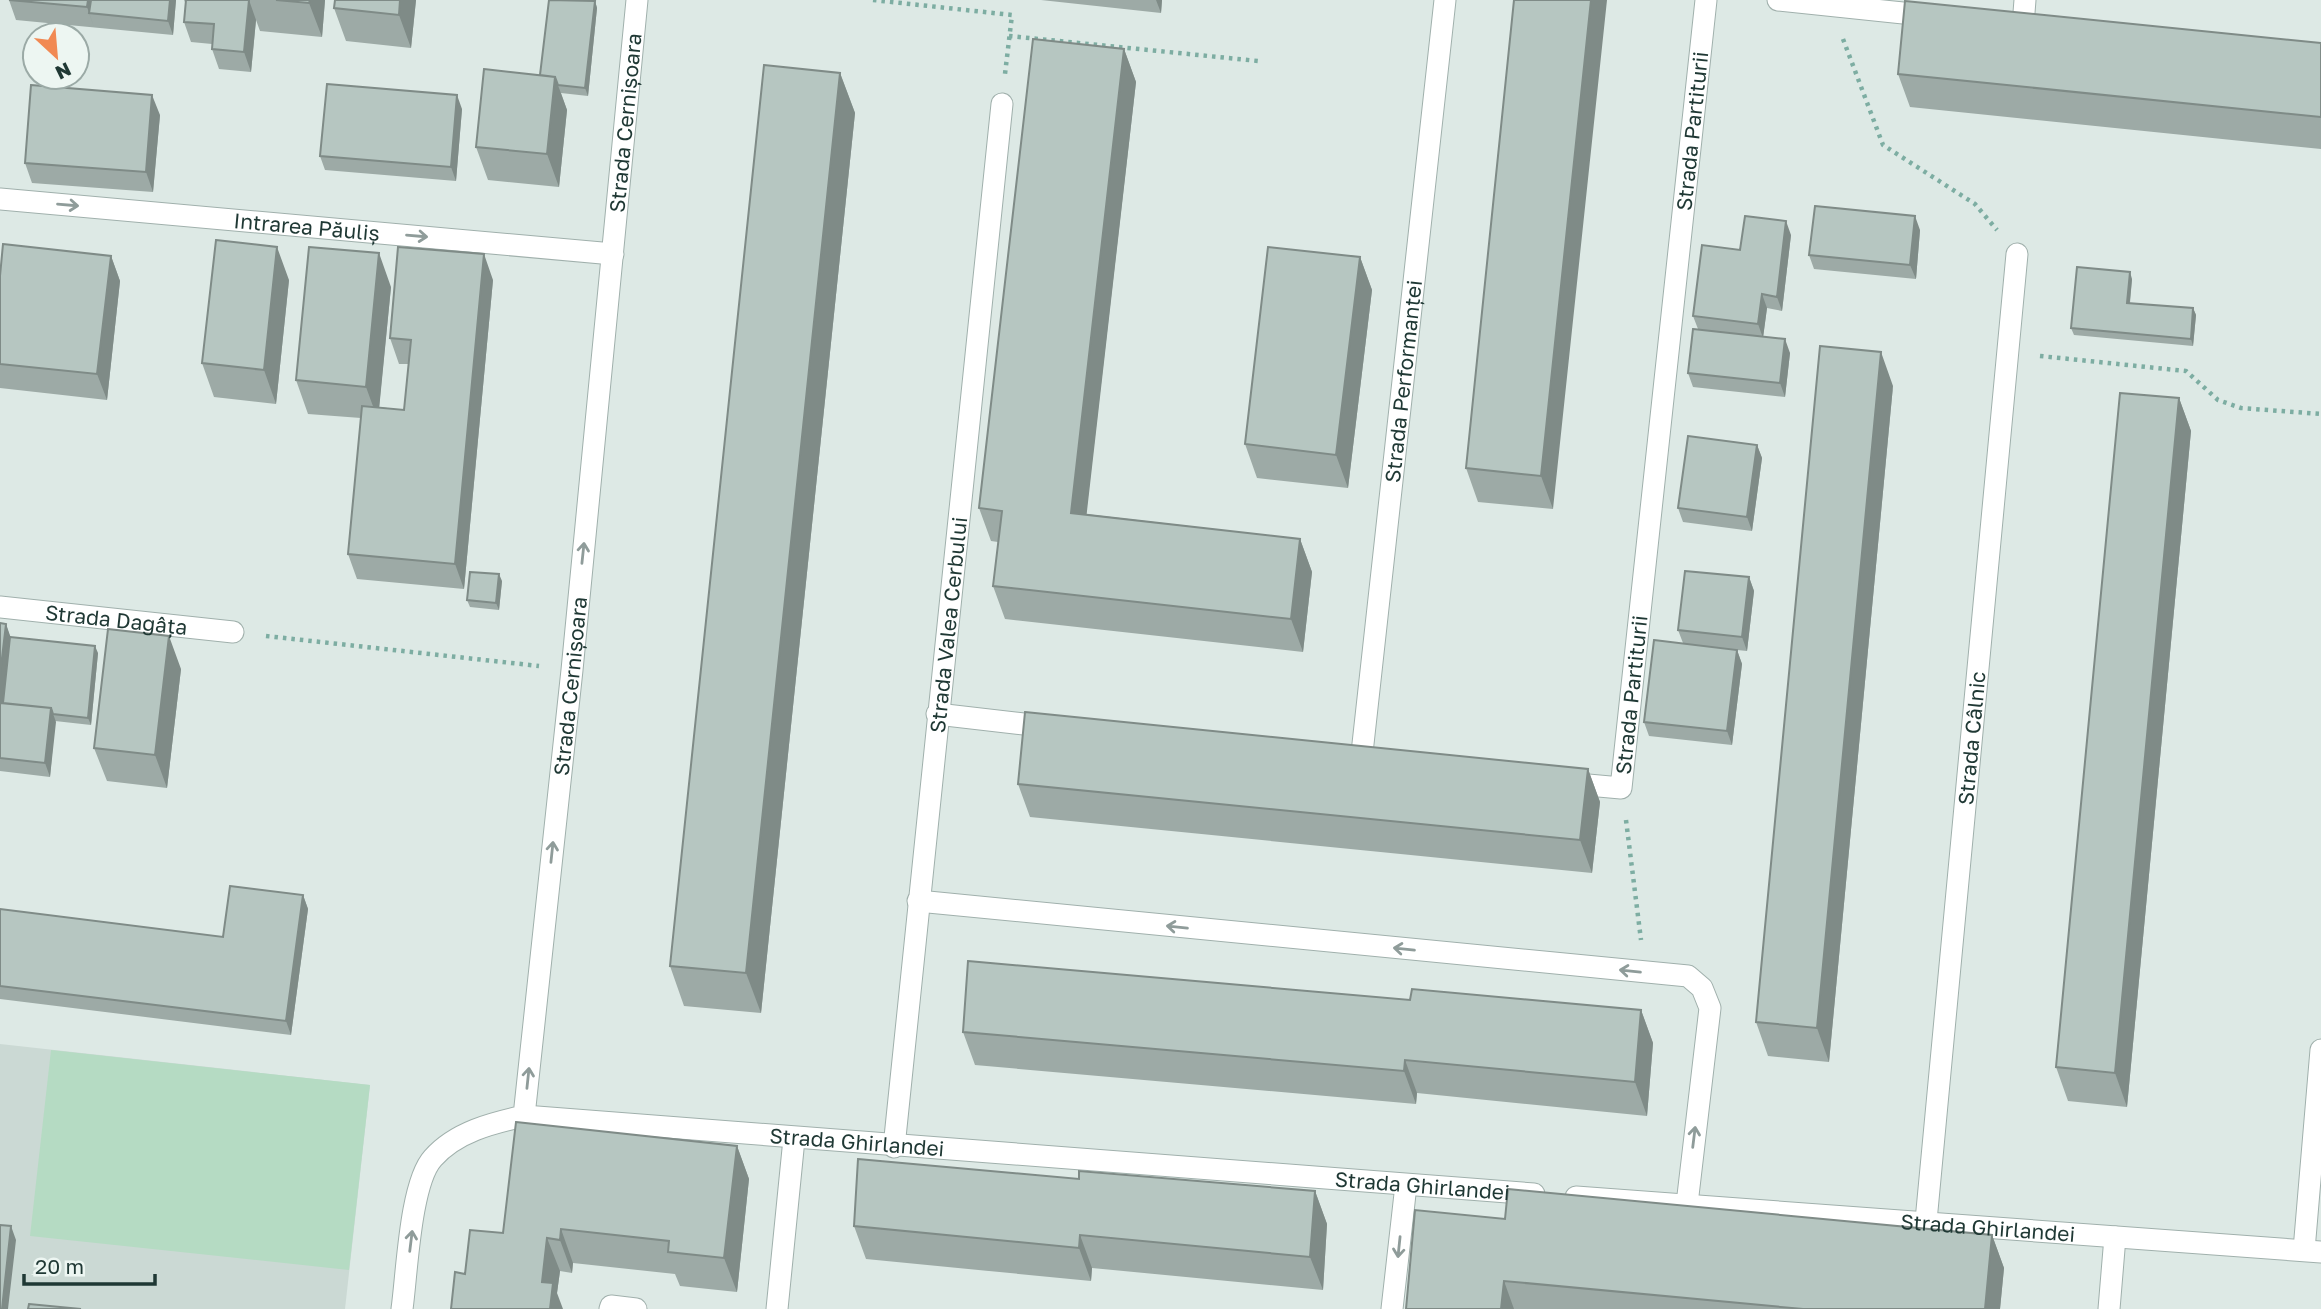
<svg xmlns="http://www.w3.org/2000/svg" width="2321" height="1309" font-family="'Golos Text',sans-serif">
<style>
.built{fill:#cbd9d4}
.green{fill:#b5dbc3}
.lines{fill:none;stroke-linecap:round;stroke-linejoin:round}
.minor-casing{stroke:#a0b0ac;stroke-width:23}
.path{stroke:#7dada2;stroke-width:4.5;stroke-dasharray:3.5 5;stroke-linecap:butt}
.minor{stroke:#fff;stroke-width:21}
.wall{fill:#9daaa6}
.shaded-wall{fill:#7f8b87}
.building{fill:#b6c6c1;stroke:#7f8b87;stroke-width:2}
.oneway{stroke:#8f9c9a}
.labels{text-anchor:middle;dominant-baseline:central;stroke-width:5;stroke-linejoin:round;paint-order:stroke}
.street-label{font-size:21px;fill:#1f3834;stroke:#edf6f2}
</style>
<rect width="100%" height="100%" fill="#dde9e5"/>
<!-- built -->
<path class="built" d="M0,1044L370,1085L345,1309H0Z"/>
<!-- green -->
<path class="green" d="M51,1050L370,1085L349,1270L30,1236Z"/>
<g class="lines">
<!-- minor casing -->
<g class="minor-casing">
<g id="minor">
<path d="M1778,0L1932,16"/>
<path d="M2023,25L2025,0"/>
<path id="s1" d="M0,199L613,254"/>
<path id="s2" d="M0,607L233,632"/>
<path d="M937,714L1050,727"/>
<path id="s3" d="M1361,762L1445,0"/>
<path id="s4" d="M1566,783L1621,788L1706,0"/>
<path d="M918,901L1688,976L1702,988L1710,1008L1687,1204"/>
<path id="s5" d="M524,1116L1534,1194"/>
<path id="s6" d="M894,1147L1002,104"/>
<path id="s7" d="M1576,1197L2321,1252"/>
<path id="s8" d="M1926,1221L2017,254"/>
<path d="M2304,1250L2321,1050"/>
<path id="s9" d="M402,1309C407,1274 410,1183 433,1158C456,1132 492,1123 524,1116L572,670L637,0"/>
<path d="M610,1309L611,1306L636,1309"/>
<path d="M777,1309L794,1139"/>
<path d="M1392,1309L1406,1185"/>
<path d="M2109,1309L2115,1237"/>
</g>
</g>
<!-- path -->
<path class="path" d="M873,0L1012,15L1005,74
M1009,36L1258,61
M1843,39L1883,145L1975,204L1997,230
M2040,356L2186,371L2218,400L2241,408L2321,414
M266,636L539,666
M1626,820L1641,940"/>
<!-- minor -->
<use href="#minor" class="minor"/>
</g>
<!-- wall -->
<path class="wall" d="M9,0H176L173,35L16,20Z
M184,0H325L322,37L260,31L256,20L251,72L219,69L212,49V44L191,42L184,22L186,4Z
M416,0L411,48L346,41L334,8Z
M1041,0H1162L1161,13Z
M1514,0L1553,509L1478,502L1466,468Z
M595,1L597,8L588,96L561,93L567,110L559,187L488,180L476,147L540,75Z
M2321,43V149L1910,107L1898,74Z
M1124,49L1136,82L1086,514L1300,539L1312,572L1303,652L1005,619L993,586L998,542L991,541L979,508Z
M840,73L855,113L761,1013L684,1006L670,966Z
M462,109L456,181L325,170L320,156Z
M160,115L153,192L32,183L25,163Z
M1920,230L1916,279L1814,269L1809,255Z
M1791,235L1782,311L1767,308L1763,337L1790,353L1785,397L1693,387L1688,373L1698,329L1693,316L1740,250Z
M111,256L120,281L107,400L0,388V276Z
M1360,257L1372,290L1348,488L1257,478L1245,444Z
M2132,279L2130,303L2193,308L2196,315L2193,346L2074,335L2071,328Z
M289,280L276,404L214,397L202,363Z
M493,280L464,589L357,579L348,554L361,418L308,414L296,380L391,287L379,407L404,410L409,364H399L390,338Z
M1893,386L1829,1062L1768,1056L1756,1022Z
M2179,398L2191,431L2127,1107L2068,1101L2056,1067Z
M1757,445L1762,458L1752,531L1683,522L1678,508Z
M1749,577L1754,591L1747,651L1737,650L1742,664L1732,745L1649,736L1644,722L1683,643L1678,630Z
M502,581L499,610L470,607L467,600Z
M0,623L6,624L10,637L98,653L91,725L55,721L50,777L0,771Z
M181,669L167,788L107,781L94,748Z
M1588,769L1600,802L1592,873L1030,817L1018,784Z
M303,895L308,909L291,1035L0,999V909L223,937Z
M1410,1000L1641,1010L1653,1043L1647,1116L1417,1093L1416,1104L975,1065L963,1032Z
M737,1146L749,1179L737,1292L680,1286L675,1274L573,1263L572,1273L560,1271L557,1293L465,1274L503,1233Z
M1079,1179L1315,1191L1327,1224L1323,1290L1092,1268L1091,1281L866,1259L854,1226Z
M1505,1219L1992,1235L2004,1268L2000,1309H1406Z"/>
<!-- shaded-wall -->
<path class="shaded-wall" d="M88,0H97L89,13L94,27L87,7Z
M170,0H176L173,35L168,21Z
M249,0L256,20L251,72L244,52Z
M310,0H325L322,37L309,3Z
M400,0H416L411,48L399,15Z
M1156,0H1162L1161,13Z
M1591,0H1607L1553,509L1541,476Z
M595,1L597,8L588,96L585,88Z
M1124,49L1136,82L1083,546L1071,513Z
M840,73L855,113L761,1013L746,973Z
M555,77L567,110L559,187L547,154Z
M152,95L160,115L153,192L146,172Z
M457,95L462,109L456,181L451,167Z
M1915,216L1920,230L1916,279L1910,265Z
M1786,221L1791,235L1782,311L1777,297Z
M277,247L289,280L276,404L264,370Z
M379,253L391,287L378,420L366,387Z
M484,254L493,280L464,589L455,564Z
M111,256L120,281L107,400L97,374Z
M1360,257L1372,290L1348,488L1336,455Z
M2130,272L2132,279L2129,310L2127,303Z
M1762,294L1767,308L1763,338L1758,324Z
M2193,308L2196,315L2193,346L2191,339Z
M1785,339L1790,353L1785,397L1780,383Z
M1881,352L1893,386L1829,1062L1817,1028Z
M2179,398L2191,431L2127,1107L2115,1073Z
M1757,445L1762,458L1752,531L1747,517Z
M1300,539L1312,572L1303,652L1291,619Z
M499,574L502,581L499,610L496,603Z
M1749,577L1754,591L1747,651L1742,637Z
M6,624L13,644L6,710L0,703V675Z
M169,636L181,669L167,788L155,755Z
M95,646L98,653L91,725L88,718Z
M1737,650L1742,664L1732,745L1727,731Z
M51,708L56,722L50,777L45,763Z
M1588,769L1600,802L1592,873L1580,840Z
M303,895L308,909L291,1035L286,1021Z
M1641,1010L1653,1043L1647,1116L1635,1082Z
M1405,1060L1417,1093L1416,1104L1404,1071Z
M737,1146L749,1179L737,1292L724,1258Z
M1315,1191L1327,1224L1323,1290L1310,1257Z
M11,1226L16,1240L8,1309H2Z
M561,1229L573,1263L572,1273L560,1240Z
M1080,1235L1092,1268L1091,1281L1079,1248Z
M1992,1235L2004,1268L2000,1309H1985Z
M547,1238L560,1271L557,1293L563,1309H550L542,1282Z
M1504,1281L1514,1309H1501Z"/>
<!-- building -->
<path class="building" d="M9,0H88L87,7Z
M91,0H170L168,21L89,13Z
M186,0H249L244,52L212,49L214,24L184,22Z
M276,0H310L309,3Z
M335,0H400L399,15L334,8Z
M549,0L595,1L585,88L558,85L555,77L540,75Z
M1514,0H1591L1541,476L1466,468Z
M1905,1L2321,43V117L1898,74Z
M1033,39L1124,49L1071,513L1300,539L1291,619L993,586L1002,511L979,508Z
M764,65L840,73L746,973L670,966Z
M484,69L555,77L547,154L476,147Z
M327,84L457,95L451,167L320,156Z
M31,85L152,95L146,172L25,163Z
M1815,206L1915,216L1910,265L1809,255Z
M1745,216L1786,221L1777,297L1762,294L1758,324L1693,316L1702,245L1740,250Z
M216,240L277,247L264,370L202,363Z
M3,244L111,256L97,374L0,364V276Z
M309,247L379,253L366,387L296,380Z
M398,247L484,254L455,564L348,554L362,406L404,410L411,340L390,338Z
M1268,247L1360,257L1336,455L1245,444Z
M2077,267L2130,272L2127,303L2193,308L2191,339L2071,328Z
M1693,329L1785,339L1780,383L1688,373Z
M1820,346L1881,352L1817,1028L1756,1022Z
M2120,393L2179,398L2115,1073L2056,1067Z
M1688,436L1757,445L1747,517L1678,508Z
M1685,571L1749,577L1742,637L1678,630Z
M470,572L499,574L496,603L467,600Z
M0,623L6,624L0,675Z
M108,629L169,636L155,755L94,748Z
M10,637L95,646L88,718L53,714L51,708L3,703Z
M1654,640L1737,650L1727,731L1644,722Z
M0,703L51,708L45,763L0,758Z
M1025,712L1588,769L1580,840L1018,784Z
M230,886L303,895L286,1021L0,986V909L223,937Z
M968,961L1410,1000L1412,989L1641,1010L1635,1082L1405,1060L1404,1071L963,1032Z
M516,1122L737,1146L724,1258L668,1252L669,1241L561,1229L560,1240L547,1238L542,1282L553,1283L550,1309H451L455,1272L465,1274L470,1230L503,1233Z
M858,1159L1079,1179V1171L1315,1191L1310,1257L1080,1235L1079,1248L854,1226Z
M1508,1189L1992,1235L1985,1309H1803L1504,1281L1501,1309H1406L1415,1210L1505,1219Z
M0,1225L11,1226L2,1309H0Z
M29,1304L81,1309H28Z"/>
<!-- one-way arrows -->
<defs><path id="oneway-shaft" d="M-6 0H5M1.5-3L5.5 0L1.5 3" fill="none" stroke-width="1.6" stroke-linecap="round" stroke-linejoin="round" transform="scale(1.75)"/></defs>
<g class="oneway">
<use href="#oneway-shaft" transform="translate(68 205) rotate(5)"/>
<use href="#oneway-shaft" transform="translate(417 236) rotate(5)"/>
<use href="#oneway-shaft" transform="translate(583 553) rotate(-84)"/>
<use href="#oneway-shaft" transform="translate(552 852) rotate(-84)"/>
<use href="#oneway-shaft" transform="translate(1177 927) rotate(-174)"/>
<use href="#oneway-shaft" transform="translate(1404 949) rotate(-174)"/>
<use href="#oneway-shaft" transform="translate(1630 971) rotate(-174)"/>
<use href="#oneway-shaft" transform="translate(528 1078) rotate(-84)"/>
<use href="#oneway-shaft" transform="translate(1694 1137) rotate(-83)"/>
<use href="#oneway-shaft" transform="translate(411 1241) rotate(-83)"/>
<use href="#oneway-shaft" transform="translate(1399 1247) rotate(96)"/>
</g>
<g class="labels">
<!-- street labels -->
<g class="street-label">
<text stroke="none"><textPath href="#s9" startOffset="1256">Strada Cernișoara</textPath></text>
<text stroke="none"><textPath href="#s4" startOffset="716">Strada Partiturii</textPath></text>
<text stroke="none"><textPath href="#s1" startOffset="308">Intrarea Păuliș</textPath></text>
<text stroke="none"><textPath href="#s3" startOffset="383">Strada Performanței</textPath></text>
<text stroke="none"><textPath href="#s2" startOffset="117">Strada Dagâța</textPath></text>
<text stroke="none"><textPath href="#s6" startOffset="525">Strada Valea Cerbului</textPath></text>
<text stroke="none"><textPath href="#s9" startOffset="690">Strada Cernișoara</textPath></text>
<text stroke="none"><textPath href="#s4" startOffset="149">Strada Partiturii</textPath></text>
<text stroke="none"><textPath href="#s8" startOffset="485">Strada Câlnic</textPath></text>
<text stroke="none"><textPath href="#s5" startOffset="334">Strada Ghirlandei</textPath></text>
<text stroke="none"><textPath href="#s5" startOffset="901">Strada Ghirlandei</textPath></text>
<text stroke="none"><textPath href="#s7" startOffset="413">Strada Ghirlandei</textPath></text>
</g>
</g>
<!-- north arrow -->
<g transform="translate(56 56) rotate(154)"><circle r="33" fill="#edf6f2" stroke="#9baaa6" stroke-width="2"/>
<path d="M0-5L12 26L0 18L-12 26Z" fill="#f18953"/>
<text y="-10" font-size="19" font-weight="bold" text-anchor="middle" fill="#1f3834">N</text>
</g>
<!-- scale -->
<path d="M24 1274v10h131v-10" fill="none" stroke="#1f3834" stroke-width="3.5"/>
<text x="35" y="1274" font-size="21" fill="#1f3834" stroke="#edf6f2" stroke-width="5" paint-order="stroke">20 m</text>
</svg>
